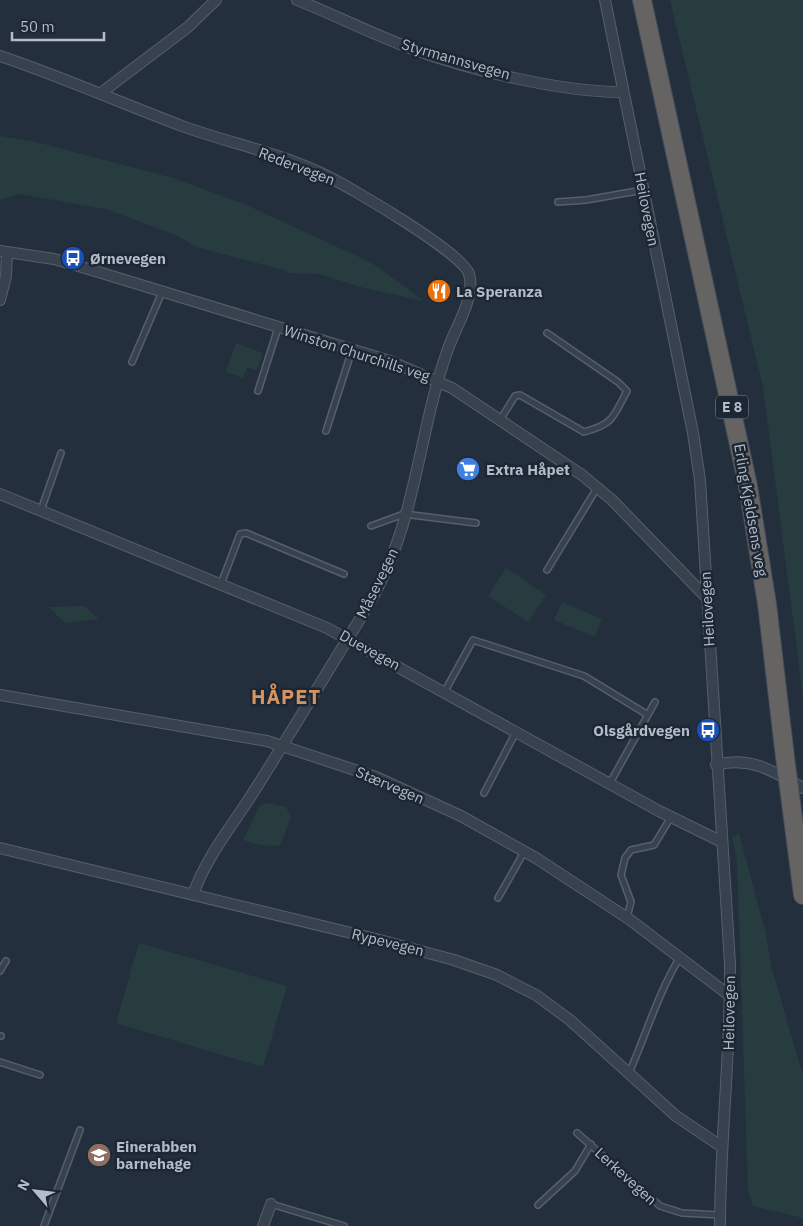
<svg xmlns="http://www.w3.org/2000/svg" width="803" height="1226" font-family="'IBM Plex Sans',sans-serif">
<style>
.green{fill:#263c3f}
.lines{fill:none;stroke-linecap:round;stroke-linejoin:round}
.service-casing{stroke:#565f6c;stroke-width:8}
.minor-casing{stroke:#565f6c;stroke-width:12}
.trunk-casing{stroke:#434c59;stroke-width:20}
.service{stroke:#38414e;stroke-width:5}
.minor{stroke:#38414e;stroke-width:10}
.trunk{stroke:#656462;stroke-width:18}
.trunk-bridge-casing{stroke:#434c59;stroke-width:20;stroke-linecap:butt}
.trunk-bridge{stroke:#656462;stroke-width:18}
.labels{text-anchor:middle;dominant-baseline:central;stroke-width:5;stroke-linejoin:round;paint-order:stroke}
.shield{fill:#1d2633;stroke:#878f9c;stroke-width:1}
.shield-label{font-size:14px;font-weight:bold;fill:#b4bcc9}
.street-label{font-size:15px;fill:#b4bcc9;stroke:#1d2633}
.poi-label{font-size:15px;font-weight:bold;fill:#b4bcc9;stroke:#1d2633;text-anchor:start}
.district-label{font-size:20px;font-weight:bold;letter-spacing:1px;fill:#d59563;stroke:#1d2633}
</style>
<rect width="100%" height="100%" fill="#242f3e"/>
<!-- green -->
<path class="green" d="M670,0H803V696L763,387Z
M0,136L36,142L173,178L244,204L372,263L424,301L364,288L319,274L287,273V271L196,247L176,235L106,209L19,194L0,200Z
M236,343L263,353L257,370L247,367L243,378L226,372Z
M506,568L546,595L528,622L488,596Z
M562,602L602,619L595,637L554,620Z
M84,606L99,619L65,623L49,607Z
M268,803L286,807L291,817L280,846L260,845L243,840L260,805Z
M739,834L766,934L771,965L803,1076V1218L753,1206L748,1191L737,860L732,837Z
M139,943L287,986L263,1067L116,1023Z"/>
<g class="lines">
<!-- service casing -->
<g class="service-casing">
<path id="service" d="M558,202L586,200L643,190
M132,362L162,292
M258,391L278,328
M500,420L515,396L520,395L584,432C614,424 613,417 627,391L618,382L547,333
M326,431L352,350
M41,510L61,453
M371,526L404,514L476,523
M547,570L597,488
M221,584L240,534L246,533L344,574
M445,691L473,640L584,676L648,715
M610,783L655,702
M484,793L516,732
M498,898L524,852
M627,917L631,902L621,875L625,858L631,850L654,845L671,817
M0,971L6,961
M0,1036H1
M0,1062L40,1075
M629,1073C646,1035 658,993 680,957
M577,1133L660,1206L682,1213L720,1215
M271,1204L344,1226
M538,1205L575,1171L591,1144
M44,1226L80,1130"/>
</g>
<!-- minor casing -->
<g class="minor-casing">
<path id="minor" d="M297,0C335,15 372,34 410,48C470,70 560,92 623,92
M605,0L693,433L700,480L730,964C731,1052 720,1138 720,1226
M0,56C62,77 121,103 182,126C229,143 280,153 325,175C350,187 463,253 469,274C476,297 455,328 448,349C423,418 417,499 388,566C377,592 362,616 347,640C315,692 284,744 251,796C231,827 205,859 193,895
M101,93L188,27L216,0
M0,251L54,259L82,267L390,361L452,388L582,475L612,500L706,597
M0,300L6,276L7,252
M0,494L327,628L659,811L722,842
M0,695L267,741L376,777L461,816L536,858L629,919L730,996
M716,765C750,756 774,771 803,788
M0,848L376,939L454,960L497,975L536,995L570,1020L676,1116L722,1147
M263,1226L271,1204"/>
</g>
<!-- trunk casing -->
<g class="trunk-casing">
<path id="trunk" d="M642,0L748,486L767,604L785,757
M791,803L803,895"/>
</g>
<!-- service -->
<use href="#service" class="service"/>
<!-- minor -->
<use href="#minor" class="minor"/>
<!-- trunk -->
<use href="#trunk" class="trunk"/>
<!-- trunk-bridge casing -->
<g class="trunk-bridge-casing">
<path id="trunk-bridge" d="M785,757L791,803"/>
</g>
<!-- trunk-bridge -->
<use href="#trunk-bridge" class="trunk-bridge"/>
</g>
<!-- icons -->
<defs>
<g id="bus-disc" transform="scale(1.25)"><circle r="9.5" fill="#1a4fb4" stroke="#1d2633"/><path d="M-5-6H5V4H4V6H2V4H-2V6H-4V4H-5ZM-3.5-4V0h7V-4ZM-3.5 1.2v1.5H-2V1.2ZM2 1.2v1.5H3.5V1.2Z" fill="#fff"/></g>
<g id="restaurant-disc" transform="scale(1.25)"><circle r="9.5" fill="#e8710a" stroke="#1d2633"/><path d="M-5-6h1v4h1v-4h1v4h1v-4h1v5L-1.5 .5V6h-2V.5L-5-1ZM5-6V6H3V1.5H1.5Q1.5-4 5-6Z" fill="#fff"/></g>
<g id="supermarket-disc" transform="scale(1.25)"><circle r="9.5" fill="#3f7fe0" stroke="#1d2633"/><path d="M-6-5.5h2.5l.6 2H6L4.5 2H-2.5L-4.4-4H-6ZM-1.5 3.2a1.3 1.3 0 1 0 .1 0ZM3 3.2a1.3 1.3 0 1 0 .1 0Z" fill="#fff"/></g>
<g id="school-disc" transform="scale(1.25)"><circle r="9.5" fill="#8d6e63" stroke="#1d2633"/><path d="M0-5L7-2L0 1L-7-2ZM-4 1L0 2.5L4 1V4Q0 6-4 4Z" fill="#fff"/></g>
</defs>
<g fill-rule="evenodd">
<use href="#bus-disc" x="73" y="258"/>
<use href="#restaurant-disc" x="439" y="291"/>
<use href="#supermarket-disc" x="468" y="469"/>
<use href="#bus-disc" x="708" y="730"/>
<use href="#school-disc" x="99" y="1155"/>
</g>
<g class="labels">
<!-- shield labels -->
<rect class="shield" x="716" y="395.5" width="32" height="23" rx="4"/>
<g class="shield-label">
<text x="732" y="407">E 8</text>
</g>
<!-- street labels -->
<g class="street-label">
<text transform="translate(456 59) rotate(16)">Styrmannsvegen</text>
<text transform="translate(297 166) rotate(21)">Redervegen</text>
<text transform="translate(647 209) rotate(79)">Heilovegen</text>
<text transform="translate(357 353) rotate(18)">Winston Churchills veg</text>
<text transform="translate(751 510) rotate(80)">Erling Kjeldsens veg</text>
<text transform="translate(377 583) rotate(-64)">Måsevegen</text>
<text transform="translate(707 609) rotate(-93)">Heilovegen</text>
<text transform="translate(370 650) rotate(29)">Duevegen</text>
<text transform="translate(390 785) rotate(23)">Stærvegen</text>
<text transform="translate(388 942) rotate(14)">Rypevegen</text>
<text transform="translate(729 1013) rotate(-89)">Heilovegen</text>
<text transform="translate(626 1176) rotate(42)">Lerkevegen</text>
</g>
<!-- poi labels -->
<g class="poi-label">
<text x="90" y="258">Ørnevegen</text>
<text x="456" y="291">La Speranza</text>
<text x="486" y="469">Extra Håpet</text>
<text x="690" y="730" text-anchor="end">Olsgårdvegen</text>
<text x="116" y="1146">Einerabben<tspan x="116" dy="17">barnehage</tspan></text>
</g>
<!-- district labels -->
<g class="district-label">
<text x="286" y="696">HÅPET</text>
</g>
</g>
<!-- north arrow -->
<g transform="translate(35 1191) rotate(298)" stroke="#1d2633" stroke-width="4" paint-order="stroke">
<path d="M0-4L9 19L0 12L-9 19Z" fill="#b4bcc9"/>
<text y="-8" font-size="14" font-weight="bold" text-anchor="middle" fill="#b4bcc9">N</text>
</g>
<!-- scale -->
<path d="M12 32v8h92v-8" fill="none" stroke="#b4bcc9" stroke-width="2.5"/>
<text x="20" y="32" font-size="15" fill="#b4bcc9" stroke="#1d2633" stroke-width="4" paint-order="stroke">50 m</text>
</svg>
